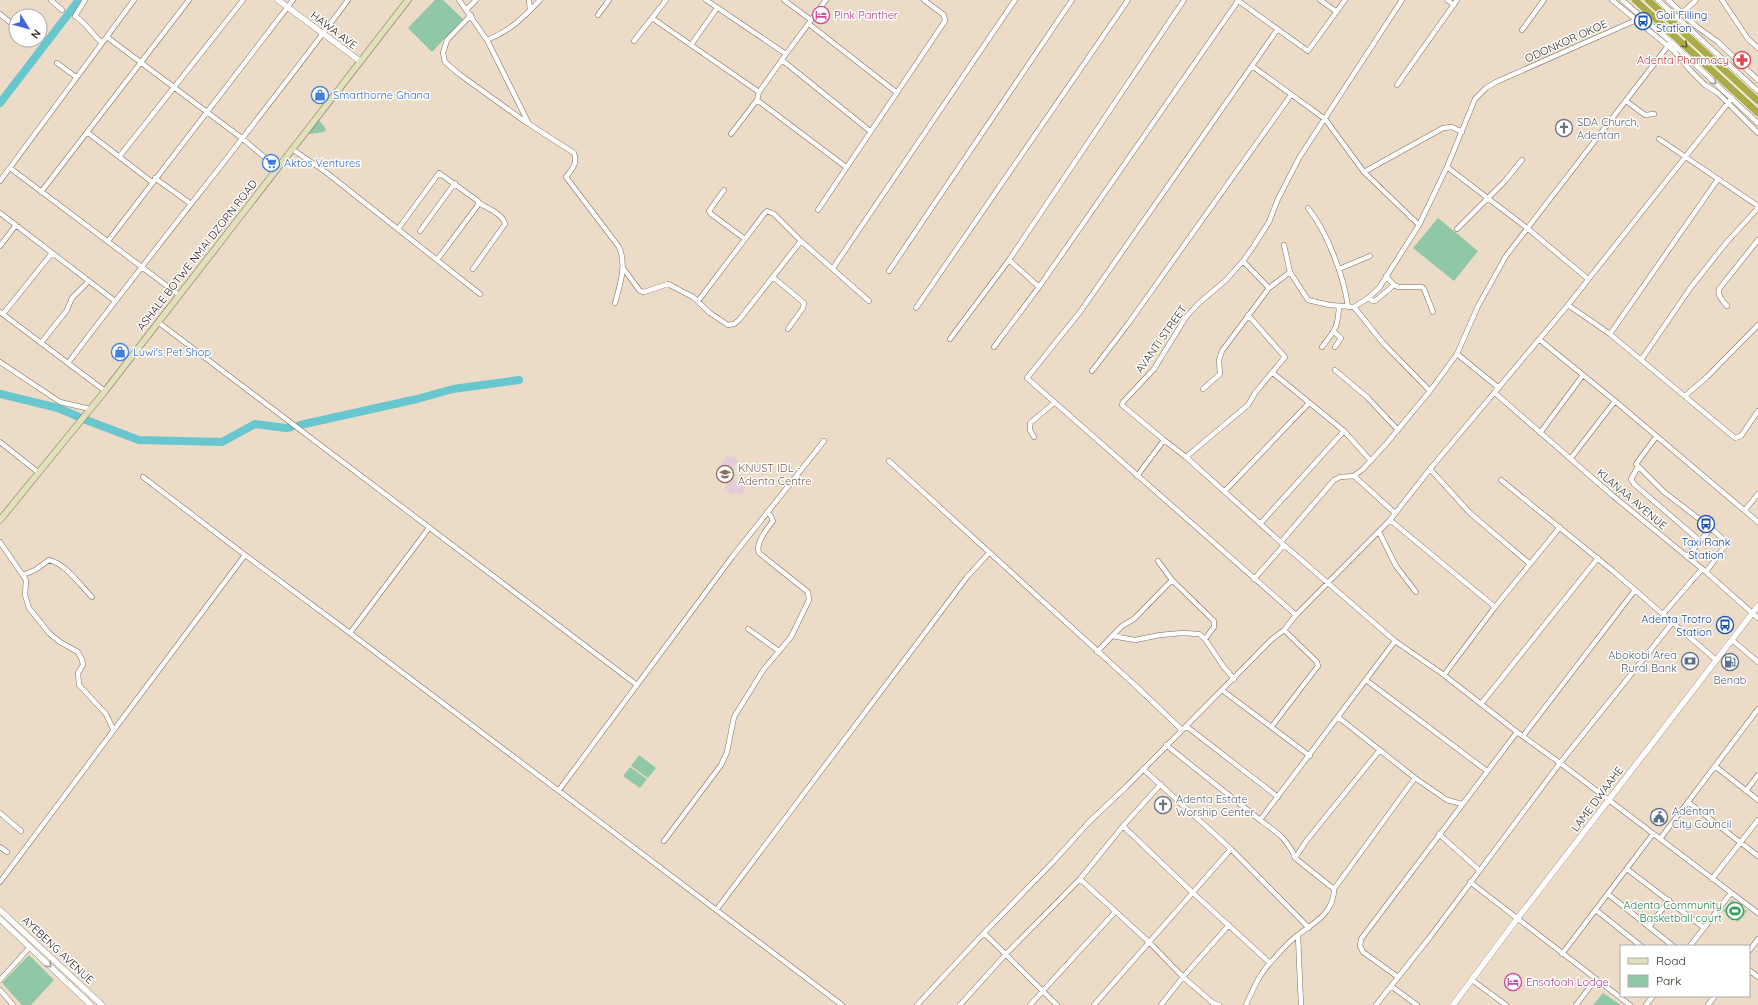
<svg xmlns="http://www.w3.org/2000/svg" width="1758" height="1005" font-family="Quicksand,sans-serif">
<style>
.education{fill:#e4cdd8}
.green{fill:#8fc7a7}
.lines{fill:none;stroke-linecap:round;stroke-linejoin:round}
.river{stroke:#67c6ce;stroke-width:8}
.minor-casing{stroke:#7e6f5d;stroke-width:5.5}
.tertiary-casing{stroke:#7e6f5d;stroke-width:6}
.secondary-casing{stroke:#7e6f5d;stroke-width:7}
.trunk-casing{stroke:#fff;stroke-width:8}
.minor{stroke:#fff;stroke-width:4.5}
.tertiary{stroke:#fff;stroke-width:5.5}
.secondary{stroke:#e0e0bb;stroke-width:6}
.trunk{stroke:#abab48;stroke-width:7}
.oneway{stroke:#625f32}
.oneway2{stroke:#a3a09c}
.labels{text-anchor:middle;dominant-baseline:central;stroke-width:3;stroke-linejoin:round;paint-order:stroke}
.hotel-label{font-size:11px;fill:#b23c85;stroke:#fff;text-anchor:start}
.transit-label{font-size:11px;fill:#164399;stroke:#fff;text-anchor:start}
.street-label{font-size:11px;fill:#322c24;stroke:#fff}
.health-label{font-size:11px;fill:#be3a42;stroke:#fff;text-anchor:end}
.shop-label{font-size:11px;fill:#366cbe;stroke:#fff;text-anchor:start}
.worship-label{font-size:11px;fill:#5b616d;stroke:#fff;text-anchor:start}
.education-label{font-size:11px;fill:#785e54;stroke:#fff;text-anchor:start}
.service-label{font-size:11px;fill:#4e5e75;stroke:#fff;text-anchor:end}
.leisure-label{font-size:11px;fill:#27864d;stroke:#fff;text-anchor:end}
</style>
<rect width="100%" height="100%" fill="#ecdbc7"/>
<!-- education -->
<path class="education" d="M732,455L739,460L730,472L733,479L746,488L741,495L737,492L733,495L724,489L727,485L718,478L722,469L719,466L726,456L730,458Z"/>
<!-- green -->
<path class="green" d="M435,0H443L463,19L432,52L408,28Z
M317,120H319L326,129L324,132L310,134L308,132Z
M1438,218L1478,251L1454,281L1413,248Z
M639,755L656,768L648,778L631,766Z
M630,767L647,779L640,788L623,776Z
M1732,900L1747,911L1738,922L1723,911Z
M29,955L54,980L31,1005H22L2,983Z
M1603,993L1621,1005H1593Z"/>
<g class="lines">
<!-- river -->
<path class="river" d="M0,103L79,0
M0,394L58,408L79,417
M86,420L139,440L222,442L255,424L286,428L291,427
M300,425L417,399L453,389L519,380"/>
<!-- minor casing -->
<g class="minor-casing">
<path id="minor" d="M51,0L62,10
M85,0L75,16C86,23 92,34 102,43
M459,0L487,40L529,124L574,153C578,164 572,169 566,177L619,247C627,265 620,285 615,303
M529,0L530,10
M706,0L786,54
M784,0L811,20
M1237,0L1308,51L1345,0
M1320,0L1337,12
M1402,0L1299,158L1278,199L1269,222L1253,247L1243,261L1225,281L1199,303L1186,317L1154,369L1123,402L1122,405L1164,440L1186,457L1284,545L1395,641L1444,675L1517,732L1560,763L1758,913
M1447,0L1454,5
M1612,0L1674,51L1690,70L1705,85L1718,93L1758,133
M1622,0L1671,42L1758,123
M1658,0L1758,91
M1668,0L1696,26L1718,42L1758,80
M1722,0L1748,39L1758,48
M467,9L476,0
M0,14L16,27
M471,15L447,40L443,53L445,62L459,74L527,123
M598,15L609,0
M1680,15L1696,0
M652,18L759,92
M809,24L896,92
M1277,30L1080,312L1027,378L1296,615
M1522,30L1544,0
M107,37L243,139L277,168
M31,40L32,41
M487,40C510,31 524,17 540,0
M634,41L666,0
M691,45L717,8
M782,60L870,131
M57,63L76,77
M1252,66L1325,119L1364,172L1419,225
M1397,85L1457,0
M757,100L846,167
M1626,101L1645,115L1654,114
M87,132L152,182
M731,134L757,100L759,92L786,54L826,0
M1659,139L1758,206
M292,149L327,173L480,294
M119,157L243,0
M1447,167L1527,228L1588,279
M10,168L179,295
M1364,172L1443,128L1452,127L1462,132
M155,178L191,204
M0,181L134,0
M724,190L709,211L711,214L745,239
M41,192L189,0
M1308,208C1327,232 1344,276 1348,307
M818,210L945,21L944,15L924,0
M0,213L115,301
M398,229L439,173L478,201V205L437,260
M1457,229L1505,181L1522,160
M420,231L455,183
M108,241L293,0
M801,241L869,301
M1284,245L1290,272
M0,246L16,225
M1009,260L1039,287
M623,268L640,291L644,292L668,284L693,297L710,313L728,325L734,324L739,320L801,241L774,214L767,211L764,214L698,301
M833,268L1015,0
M473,269L505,224C503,214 487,208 479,203
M1339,269L1370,256
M889,271L1072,0
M1386,276L1394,285L1398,287H1422L1424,289L1433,312
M774,278L804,303L803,308L788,329
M1269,288L1290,272L1308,300L1329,305L1354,307L1368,298L1379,288L1419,225L1447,167L1475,99L1486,88L1496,82L1643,17
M1368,298L1373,301H1375L1394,285
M1568,305L1610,334L1735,438L1741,436L1758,411
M1727,306C1723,301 1717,296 1719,289L1758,240
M1354,307L1383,343L1430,391
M916,308L1128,0
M0,312L105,391
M3,314L52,253
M158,322L637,685
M1334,332L1341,338L1335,347
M1610,334L1718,179
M950,339L1009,260L1184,0
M1540,340L1615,401L1758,522
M41,343L67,310L72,298L89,281
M994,347L1039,287L1238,1
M1322,347C1335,330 1338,328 1339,306
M1457,354L1499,388
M1641,360L1691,287L1726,243L1758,208
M0,362L60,402L90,409
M68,363C160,241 257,123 348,0
M1335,370L1367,397L1398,430
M1092,371L1128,324L1291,95
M1273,373L1344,431L1371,461
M1203,389L1220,374L1219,360L1222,351L1269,288L1243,261
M1495,393L1612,495L1706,572L1758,618
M1685,396L1707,377L1758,325
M1540,433L1583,375
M1034,437L1030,430V423L1054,403
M1656,437L1636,464L1664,492L1711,528L1687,557
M0,442L39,473
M1186,457L1248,405L1255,393L1285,357L1248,315
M1571,458L1615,401
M889,461L1136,686L1182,730
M1638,467L1631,479L1634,484L1700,541
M1430,469L1470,513L1530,564
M1137,476L1164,440
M1354,476L1395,513
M143,477L245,555L350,633L842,1005
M1501,480L1613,571L1716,660
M1225,491L1309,403
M1745,510L1758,494
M1390,520L1495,607
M1260,524L1344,431
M1379,532L1396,566L1416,592
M0,542L26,580L25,595L29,608L49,633L60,642L78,652L82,660L83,665L78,673L79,685L106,714L113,729
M1281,542L1334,480L1340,477L1354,476L1363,469L1386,444L1430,391L1457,354L1478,306L1506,256L1671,42
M1158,561L1172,580L1214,621V627L1205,639
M1706,572L1727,543L1711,528
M23,575L35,570L49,560C66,564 79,584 92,597
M1254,579L1284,545
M1663,614L1702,569
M748,629L779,651
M350,633L429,528
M1112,636L1122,626L1134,619L1172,580
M1732,640L1758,662
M1097,652L1112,636L1135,640L1160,635L1183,633L1199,634L1205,639L1223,666L1234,679
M1444,675L1495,607L1560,527
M1366,680L1487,771
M1222,690L1310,756
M1481,704L1598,558
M1338,717L1415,778L1447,800L1462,804
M1186,726L1278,797
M1272,726L1318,666L1317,662L1284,630
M1523,736L1635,590
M1166,745L1260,820C1275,831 1289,840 1295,858
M1715,766L1758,800
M1143,769L1231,849L1309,928
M559,790L732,557L824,441
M1746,791L1758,775
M1688,802L1758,856
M0,813L21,831
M1260,820L1395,641
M1123,826L1192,892L1270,963
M1439,834L1479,870
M1660,839L1758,709
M664,841L721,765L727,752L734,717L764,669L791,637L809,600L808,592L759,553C755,543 767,529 773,521L771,516L767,512
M0,847L7,852
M1627,869L1704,928
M1080,879L1150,943L1183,977L1213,1003L1219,1005
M1712,879L1758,820
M0,882L245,555
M1470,882L1630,1005
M1334,889L1415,778
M1608,894L1673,946
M717,909L967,577L989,553
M1596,910L1641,946
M1649,927L1669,900
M984,933L1057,1005
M1298,935L1301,1005
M1690,946L1731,893
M1749,951L1758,939
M1562,954L1653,834
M1749,970L1758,977
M1398,977L1363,952L1360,946L1361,939L1517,732
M0,980L30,947
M1472,980L1506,1005
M1391,986L1417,1005
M0,990L13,1005
M917,1005L984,933L1054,861L1089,822L1126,787L1271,640L1284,630L1296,615L1390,520L1430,469L1568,305L1732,98
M960,1005L1005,955L1080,879L1123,826L1161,784
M1030,1005L1115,912
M1094,1005L1231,849
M1161,1005L1183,977L1229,925
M1246,1005C1253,989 1259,975 1270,963C1279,953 1288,942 1299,934C1316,922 1334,912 1334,889L1295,858L1307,840L1379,751
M1376,1005L1430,937L1560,763L1673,622
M1576,1005L1595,980
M1646,1005L1653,996
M1708,1005L1715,996"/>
</g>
<!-- tertiary casing -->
<g class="tertiary-casing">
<path id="tertiary" d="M278,0L360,61
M0,910L102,1005
M0,919L91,1005
M1453,1005L1517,919L1758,606"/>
</g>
<!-- secondary casing -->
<g class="secondary-casing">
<path id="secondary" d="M0,520L105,391L408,0"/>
</g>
<!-- trunk casing -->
<g class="trunk-casing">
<path id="trunk" d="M1635,0L1758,113
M1648,0L1758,101"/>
</g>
<!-- minor -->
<use href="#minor" class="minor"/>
<!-- tertiary -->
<use href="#tertiary" class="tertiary"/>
<!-- secondary -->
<use href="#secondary" class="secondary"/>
<!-- trunk -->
<use href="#trunk" class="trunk"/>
</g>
<!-- one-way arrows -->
<defs><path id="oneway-chevron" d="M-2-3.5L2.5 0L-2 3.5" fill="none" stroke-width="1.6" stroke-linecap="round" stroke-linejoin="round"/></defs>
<use class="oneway" href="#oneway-chevron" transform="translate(1685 45) rotate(43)"/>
<g class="oneway2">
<use href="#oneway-chevron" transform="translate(1714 82) rotate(43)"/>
<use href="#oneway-chevron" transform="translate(49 965) rotate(44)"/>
</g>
<!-- icons -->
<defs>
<g id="hotel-ring" transform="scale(0.9)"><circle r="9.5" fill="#fff" stroke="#d1479c" stroke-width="1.5"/><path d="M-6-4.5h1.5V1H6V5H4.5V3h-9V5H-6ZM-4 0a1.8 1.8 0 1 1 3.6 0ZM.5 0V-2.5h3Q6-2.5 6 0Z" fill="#d1479c"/></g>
<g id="bus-ring" transform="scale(0.9)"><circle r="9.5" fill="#fff" stroke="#1a4fb4" stroke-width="1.5"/><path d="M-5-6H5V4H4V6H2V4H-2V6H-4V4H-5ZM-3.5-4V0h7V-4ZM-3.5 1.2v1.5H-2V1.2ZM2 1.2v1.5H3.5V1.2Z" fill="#1a4fb4"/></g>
<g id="pharmacy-ring" transform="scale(0.9)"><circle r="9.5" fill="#fff" stroke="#e0444e" stroke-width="1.5"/><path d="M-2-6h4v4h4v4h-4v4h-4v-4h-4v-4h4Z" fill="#e0444e"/></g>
<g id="shop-ring" transform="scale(0.9)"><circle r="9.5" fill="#fff" stroke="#3f7fe0" stroke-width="1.5"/><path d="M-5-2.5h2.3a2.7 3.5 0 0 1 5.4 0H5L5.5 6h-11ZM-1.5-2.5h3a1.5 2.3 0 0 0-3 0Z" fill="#3f7fe0"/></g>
<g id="church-ring" transform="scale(0.9)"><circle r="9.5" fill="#fff" stroke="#6b7280" stroke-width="1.5"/><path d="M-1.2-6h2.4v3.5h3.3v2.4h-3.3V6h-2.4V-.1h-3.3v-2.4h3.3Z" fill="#6b7280"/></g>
<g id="supermarket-ring" transform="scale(0.9)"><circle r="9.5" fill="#fff" stroke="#3f7fe0" stroke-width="1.5"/><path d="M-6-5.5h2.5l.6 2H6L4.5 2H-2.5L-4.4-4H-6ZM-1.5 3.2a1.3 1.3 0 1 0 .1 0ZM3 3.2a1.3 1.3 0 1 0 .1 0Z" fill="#3f7fe0"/></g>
<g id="university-ring" transform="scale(0.9)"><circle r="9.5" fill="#fff" stroke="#8d6e63" stroke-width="1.5"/><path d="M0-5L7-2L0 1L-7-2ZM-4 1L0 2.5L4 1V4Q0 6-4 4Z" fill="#8d6e63"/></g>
<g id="bank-ring" transform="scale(0.9)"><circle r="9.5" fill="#fff" stroke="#5c6f8a" stroke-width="1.5"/><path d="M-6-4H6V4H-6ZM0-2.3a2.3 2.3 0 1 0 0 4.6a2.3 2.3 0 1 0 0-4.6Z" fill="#5c6f8a"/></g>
<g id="fuel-ring" transform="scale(0.9)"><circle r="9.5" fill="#fff" stroke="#5c6f8a" stroke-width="1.5"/><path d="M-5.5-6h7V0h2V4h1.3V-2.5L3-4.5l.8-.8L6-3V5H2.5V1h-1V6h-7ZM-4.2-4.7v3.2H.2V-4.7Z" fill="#5c6f8a"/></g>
<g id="civic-ring" transform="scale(0.9)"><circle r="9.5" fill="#fff" stroke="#5c6f8a" stroke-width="1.5"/><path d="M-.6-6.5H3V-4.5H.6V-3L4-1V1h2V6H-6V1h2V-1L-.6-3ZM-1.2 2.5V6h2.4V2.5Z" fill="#5c6f8a"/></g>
<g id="stadium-ring" transform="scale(0.9)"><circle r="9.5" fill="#fff" stroke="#2e9e5b" stroke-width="1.5"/><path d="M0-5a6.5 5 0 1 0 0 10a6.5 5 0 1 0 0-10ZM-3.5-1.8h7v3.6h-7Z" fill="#2e9e5b"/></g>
</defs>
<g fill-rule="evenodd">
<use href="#hotel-ring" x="821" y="15"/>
<use href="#bus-ring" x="1643" y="21"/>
<use href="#pharmacy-ring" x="1742" y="60"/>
<use href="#shop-ring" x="320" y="95"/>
<use href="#church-ring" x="1564" y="128"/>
<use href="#supermarket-ring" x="271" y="163"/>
<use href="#shop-ring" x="120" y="352"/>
<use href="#university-ring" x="725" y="474"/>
<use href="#bus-ring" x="1706" y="524"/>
<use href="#bus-ring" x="1725" y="625"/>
<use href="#bank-ring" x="1690" y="661"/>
<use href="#fuel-ring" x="1730" y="662"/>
<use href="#church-ring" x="1163" y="805"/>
<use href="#civic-ring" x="1659" y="817"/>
<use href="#stadium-ring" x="1735" y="911"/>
<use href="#hotel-ring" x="1513" y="982"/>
</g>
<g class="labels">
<!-- hotel labels -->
<g class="hotel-label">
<text x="834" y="15">Pink Panther</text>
<text x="1526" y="982">Ensafoah Lodge</text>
</g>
<!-- transit labels -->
<g class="transit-label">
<text x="1656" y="15">Goil Filling<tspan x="1656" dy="13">Station</tspan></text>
<text x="1706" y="542" text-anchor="middle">Taxi Rank<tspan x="1706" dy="13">Station</tspan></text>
<text x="1712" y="619" text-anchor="end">Adenta Trotro<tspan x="1712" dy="13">Station</tspan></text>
</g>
<!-- street labels -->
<g class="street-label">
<text transform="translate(334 30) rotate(37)">HAWA AVE</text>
<text transform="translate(1566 41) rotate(-24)">ODONKOR OKOE</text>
<text transform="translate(197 255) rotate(-52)">ASHALE BOTWE NMAI DZORN ROAD</text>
<text transform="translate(1161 339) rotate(-55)">AVANTI STREET</text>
<text transform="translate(1632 499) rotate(40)">KLANAA AVENUE</text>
<text transform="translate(1597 799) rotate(-53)">LAME DWAAHE</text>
<text transform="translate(58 950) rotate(43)">AYEBENG AVENUE</text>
</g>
<!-- health labels -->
<g class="health-label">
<text x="1729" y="60">Adenta Pharmacy</text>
</g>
<!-- shop labels -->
<g class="shop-label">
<text x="333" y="95">Smarthome Ghana</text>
<text x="284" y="163">Aktos Ventures</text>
<text x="133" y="352">Luwi's Pet Shop</text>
</g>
<!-- worship labels -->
<g class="worship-label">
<text x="1577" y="122">SDA Church,<tspan x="1577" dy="13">Adentan</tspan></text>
<text x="1176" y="799">Adenta Estate<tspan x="1176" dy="13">Worship Center</tspan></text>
</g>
<!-- education labels -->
<g class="education-label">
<text x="738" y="468">KNUST IDL -<tspan x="738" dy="13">Adenta Centre</tspan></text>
</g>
<!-- service labels -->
<g class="service-label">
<text x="1677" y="655">Abokobi Area<tspan x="1677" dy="13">Rural Bank</tspan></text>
<text x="1730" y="680" text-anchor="middle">Benab</text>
<text x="1672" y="811" text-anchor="start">Adentan<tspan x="1672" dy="13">City Council</tspan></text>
</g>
<!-- leisure labels -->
<g class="leisure-label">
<text x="1722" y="905">Adenta Community<tspan x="1722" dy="13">Basketball court</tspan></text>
</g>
</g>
<!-- legend -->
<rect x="1620" y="945" width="130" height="52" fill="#ffffff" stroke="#adaba7"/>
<rect x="1628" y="958" width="20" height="6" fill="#e0e0bb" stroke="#adaba7"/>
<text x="1656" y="965" font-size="12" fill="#322c24">Road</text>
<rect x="1628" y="975" width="20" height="12" fill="#8fc7a7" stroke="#adaba7"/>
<text x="1656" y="985" font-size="12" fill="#322c24">Park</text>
<!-- north arrow -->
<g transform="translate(28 28) rotate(127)"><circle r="19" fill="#ffffff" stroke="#adaba7"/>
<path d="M0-3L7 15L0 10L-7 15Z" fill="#4266d8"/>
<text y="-6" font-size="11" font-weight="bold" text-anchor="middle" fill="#322c24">N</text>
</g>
</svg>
